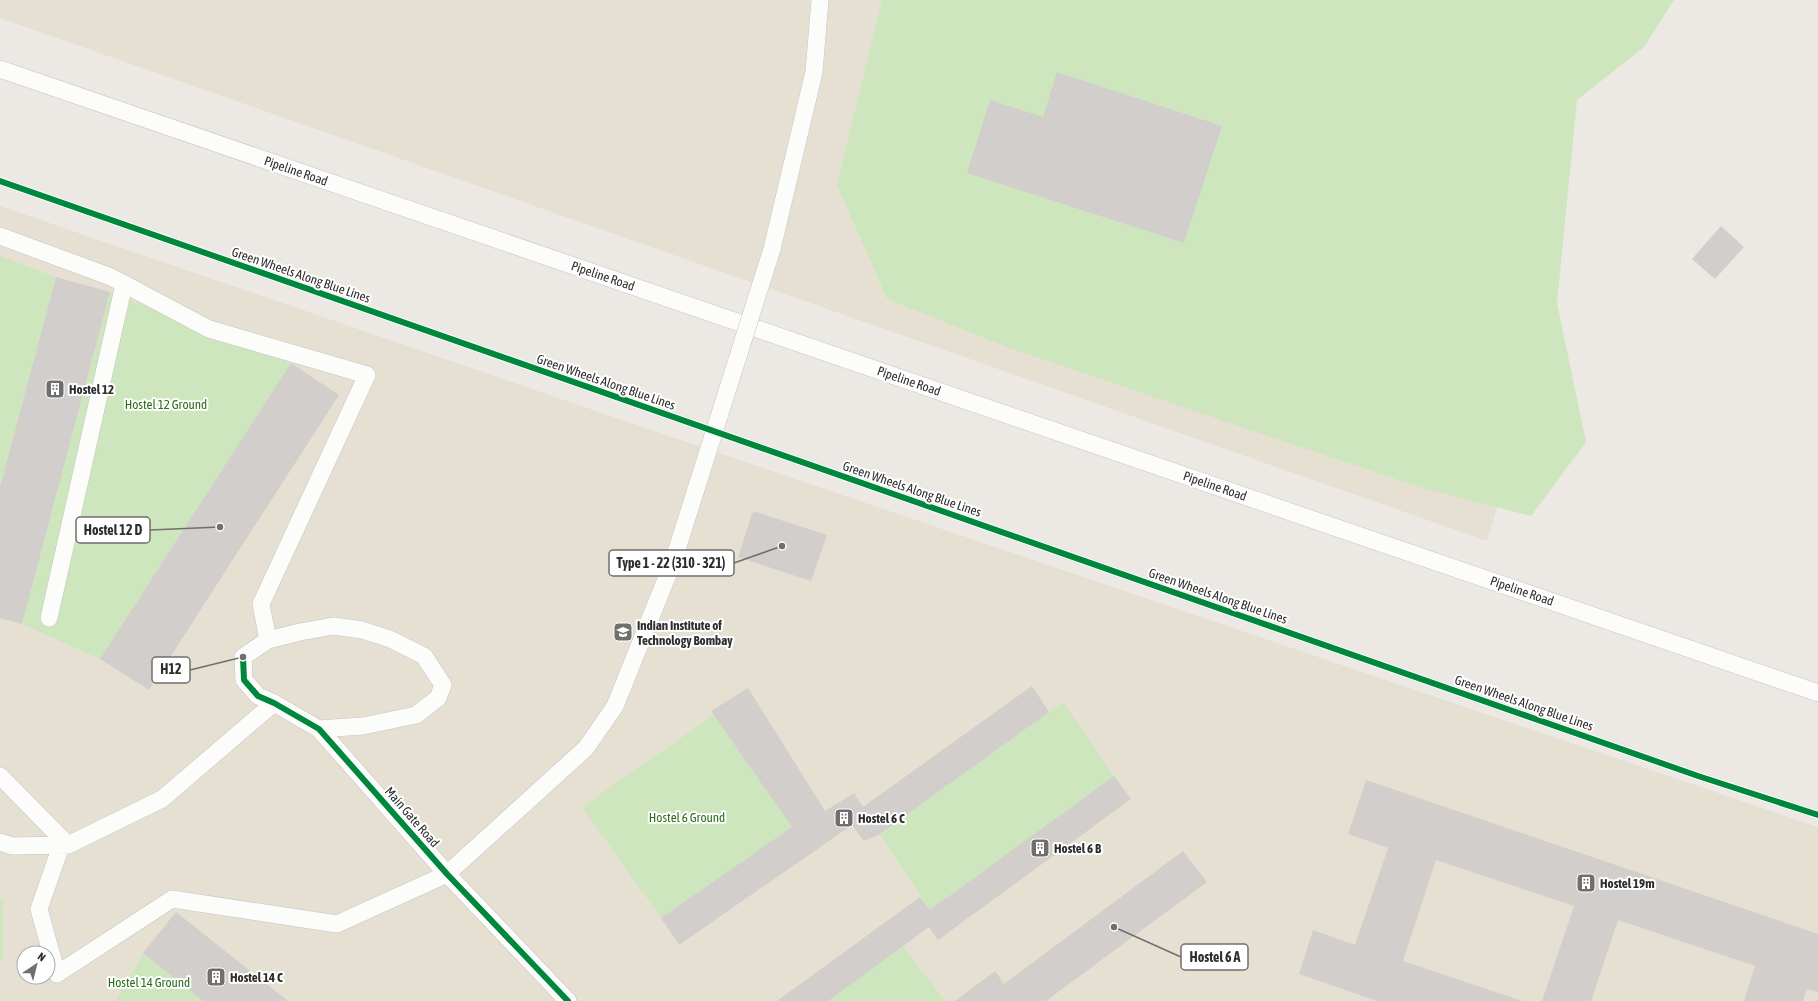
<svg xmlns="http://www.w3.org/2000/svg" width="1818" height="1001" font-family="'Asap Condensed',sans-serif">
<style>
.education{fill:#e6e0d3;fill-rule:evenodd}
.green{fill:#cee6be}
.building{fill:#d1cecb}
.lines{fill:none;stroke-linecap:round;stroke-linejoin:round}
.service-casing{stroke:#c5c4c5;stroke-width:18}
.service{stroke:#fcfcfb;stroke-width:17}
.service-bridge-casing{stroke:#c5c4c5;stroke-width:18;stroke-linecap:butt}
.service-bridge{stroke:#fcfcfb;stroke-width:17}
.cycleway-casing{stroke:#fff;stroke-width:8}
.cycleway{stroke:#00873e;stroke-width:6}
.labels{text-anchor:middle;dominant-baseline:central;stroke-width:4;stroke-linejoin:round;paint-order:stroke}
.street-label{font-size:13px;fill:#2e2e2e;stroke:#fff}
.poi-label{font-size:13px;font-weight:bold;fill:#2e2e2e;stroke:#fff;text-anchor:start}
.park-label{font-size:13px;fill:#2c6e1b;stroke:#fff}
.leader{fill:none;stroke:#706f6e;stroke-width:1.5}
.callout-dot{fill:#706f6e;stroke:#fff;stroke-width:1.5}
.callout{fill:#fff;stroke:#706f6e;stroke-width:1.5}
.callout-label{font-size:14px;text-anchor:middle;font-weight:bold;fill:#2e2e2e}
</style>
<rect width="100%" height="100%" fill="#ece8e4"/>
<!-- education -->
<path class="education" d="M0,0H1513L1548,343L1487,541L0,18Z
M0,206L672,437L1818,827V1001H0ZM24,953H48V977H24Z"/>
<!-- green -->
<path class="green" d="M882,0H1674L1644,47L1577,100L1557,303L1586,442L1531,516L1419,487L1009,348L887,299L837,185Z
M0,256L56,277L0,487Z
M110,292L291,363L100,659L22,624Z
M1063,702L1114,776L930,910L880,834Z
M714,715L792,827L661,918L582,807Z
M0,900H3V960L0,959Z
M903,946L945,1001H828Z
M143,953L203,1001H116Z"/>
<!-- building -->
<path class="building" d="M1057,72L1222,126L1184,243L967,173L990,100L1043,117Z
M1721,226L1744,247L1715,279L1692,259Z
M56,277L110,292L22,624L0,618V487Z
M291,363L339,395L149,690L100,659Z
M753,511L827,535L811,581L738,557Z
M1032,686L1049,712L880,834L864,841L852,825L679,945L661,918L792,827L711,711L748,688L825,811L854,793L863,807Z
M1114,776L1131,799L938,940L929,927L828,1001H777L920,897L930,910Z
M1366,780L1818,934V992L1807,989L1803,1001H1744L1755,966L1618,920L1591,1001H1542L1574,906L1436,860L1403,961L1522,1001H1377L1299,974L1313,930L1355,945L1388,848L1348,834Z
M1183,851L1207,882L1046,1001H955L995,971L1004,984Z
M176,912L288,1001H203L143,953Z"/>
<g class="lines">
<!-- service casing -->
<g class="service-casing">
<path id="service" d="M0,69L1818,693
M0,236L111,277L209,329L367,375L261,604L268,640
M772,249L814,72L820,0
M49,618L124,284
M319,729L363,726L416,715L438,698L443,685L424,656L390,639L362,630L333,626L300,632L268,640L243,657L244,680L258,696L274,703L319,729L447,874L568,1001
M0,776L68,845
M0,842L12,846L68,845L162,799L274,703
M61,846L39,909L57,974L172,899L337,924L447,874L586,748L615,706L673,562"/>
</g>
<!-- service -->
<use href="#service" class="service"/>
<!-- service-bridge casing -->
<g class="service-bridge-casing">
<path id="service-bridge" d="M673,562L772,249"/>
</g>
<!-- service-bridge -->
<use href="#service-bridge" class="service-bridge"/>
<!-- cycleway casing -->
<g class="cycleway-casing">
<path id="cycleway" d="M0,181L1698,776L1818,815
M243,657L244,680L258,696L274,703L319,729L447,874L568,1001"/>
</g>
<!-- cycleway -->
<use href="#cycleway" class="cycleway"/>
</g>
<!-- icons -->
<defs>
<g id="building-square" transform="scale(1)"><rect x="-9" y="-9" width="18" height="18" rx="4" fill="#706f6e" stroke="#fff"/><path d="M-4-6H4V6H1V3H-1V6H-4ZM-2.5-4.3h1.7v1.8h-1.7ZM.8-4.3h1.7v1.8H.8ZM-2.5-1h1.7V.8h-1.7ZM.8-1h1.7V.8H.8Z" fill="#fff"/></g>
<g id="university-square" transform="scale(1)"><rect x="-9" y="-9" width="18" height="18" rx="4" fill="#706f6e" stroke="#fff"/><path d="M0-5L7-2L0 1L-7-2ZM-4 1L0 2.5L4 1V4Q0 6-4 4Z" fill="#fff"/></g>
</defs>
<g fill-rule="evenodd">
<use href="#building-square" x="55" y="389"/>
<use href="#university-square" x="623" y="632"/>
<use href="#building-square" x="844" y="818"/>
<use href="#building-square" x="1040" y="848"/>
<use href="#building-square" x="1586" y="883"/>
<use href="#building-square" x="216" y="977"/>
</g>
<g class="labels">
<!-- street labels -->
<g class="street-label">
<text transform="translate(296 171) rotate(19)">Pipeline Road</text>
<text transform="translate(301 275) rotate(19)">Green Wheels Along Blue Lines</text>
<text transform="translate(603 276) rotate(19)">Pipeline Road</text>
<text transform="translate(909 381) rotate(19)">Pipeline Road</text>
<text transform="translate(606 382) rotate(19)">Green Wheels Along Blue Lines</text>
<text transform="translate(1215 486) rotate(19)">Pipeline Road</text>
<text transform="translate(912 489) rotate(19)">Green Wheels Along Blue Lines</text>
<text transform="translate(1522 591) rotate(19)">Pipeline Road</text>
<text transform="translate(1218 596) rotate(19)">Green Wheels Along Blue Lines</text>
<text transform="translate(1524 703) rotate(19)">Green Wheels Along Blue Lines</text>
<text transform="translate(412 817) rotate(49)">Main Gate Road</text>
</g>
<!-- poi labels -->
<g class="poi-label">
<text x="69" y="389">Hostel 12</text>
<text x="637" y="625">Indian Institute of<tspan x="637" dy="15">Technology Bombay</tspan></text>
<text x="858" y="818">Hostel 6 C</text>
<text x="1054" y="848">Hostel 6 B</text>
<text x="1600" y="883">Hostel 19m</text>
<text x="230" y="977">Hostel 14 C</text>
</g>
<!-- park labels -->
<g class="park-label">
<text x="166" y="404">Hostel 12 Ground</text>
<text x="687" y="817">Hostel 6 Ground</text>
<text x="149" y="982">Hostel 14 Ground</text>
</g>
</g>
<!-- callouts -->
<path class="leader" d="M220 527L150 530M782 546L734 563M243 657L190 670M1114 927L1181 957"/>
<g class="callout-dot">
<circle cx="220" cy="527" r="4"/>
<circle cx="782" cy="546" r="4"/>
<circle cx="243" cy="657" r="4"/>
<circle cx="1114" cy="927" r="4"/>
</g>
<g class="callout">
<rect x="76" y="517" width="74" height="26" rx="4"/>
<rect x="609" y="550" width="125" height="26" rx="4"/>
<rect x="152" y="657" width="38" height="26" rx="4"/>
<rect x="1181" y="944" width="67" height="26" rx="4"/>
</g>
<g class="callout-label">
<text x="113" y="535">Hostel 12 D</text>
<text x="671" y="568">Type 1 - 22 (310 - 321)</text>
<text x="171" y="674">H12</text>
<text x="1215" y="962">Hostel 6 A</text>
</g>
<!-- north arrow -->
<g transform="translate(36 965) rotate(35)"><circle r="19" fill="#ffffff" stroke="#ababab"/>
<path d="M0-3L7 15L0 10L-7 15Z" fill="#706f6e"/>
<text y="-6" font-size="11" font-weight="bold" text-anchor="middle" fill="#2e2e2e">N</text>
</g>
</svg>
